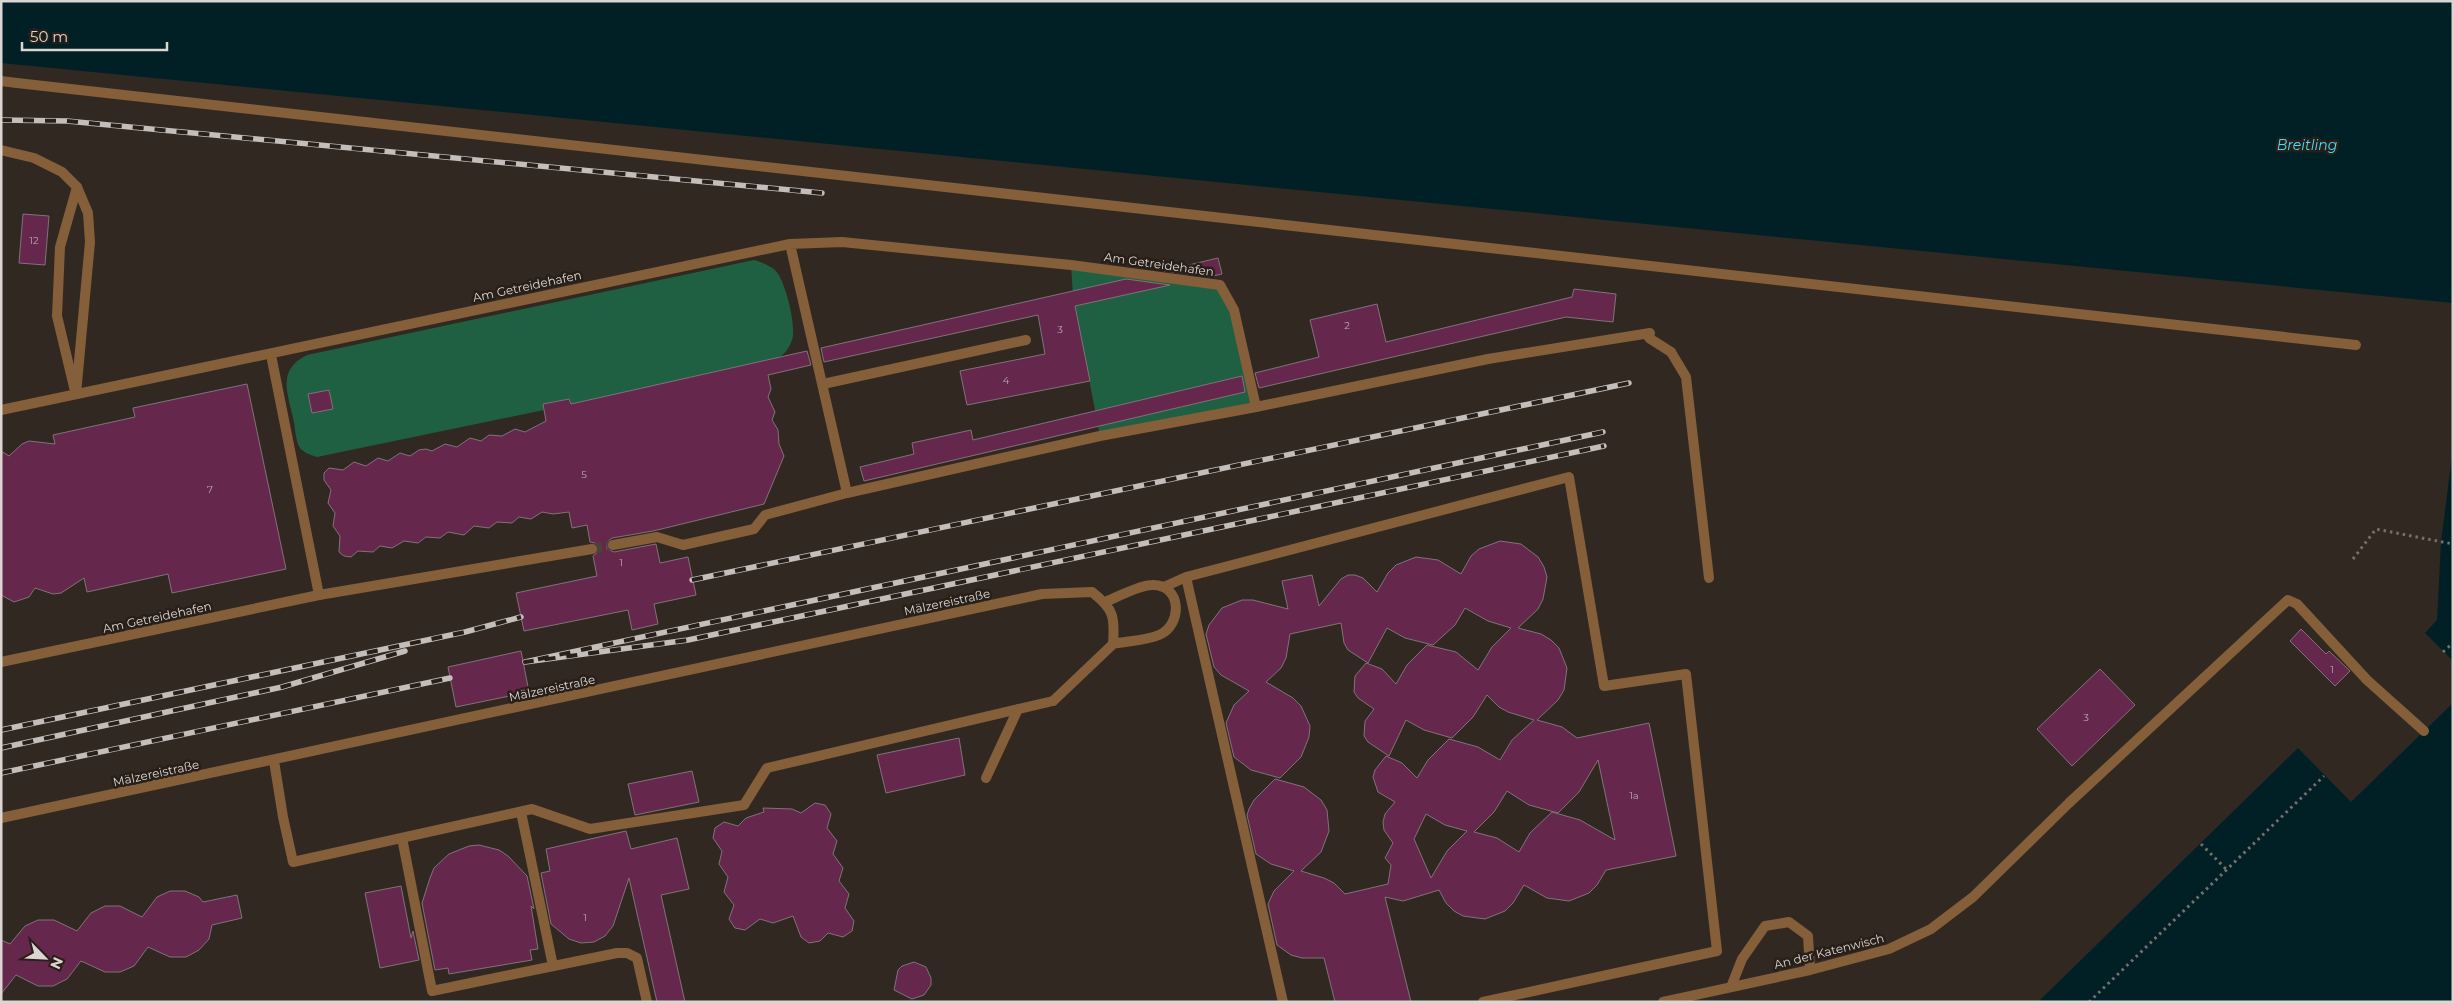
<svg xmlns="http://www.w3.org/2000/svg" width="2454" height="1003" font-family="Montserrat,sans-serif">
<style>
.green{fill:#1f5f42}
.water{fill:#002026}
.building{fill:#65284c;stroke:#7f7379;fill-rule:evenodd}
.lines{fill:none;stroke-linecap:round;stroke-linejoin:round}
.street-tunnel{stroke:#4c423c;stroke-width:10;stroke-dasharray:10 5;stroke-linecap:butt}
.path{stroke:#78706b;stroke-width:3;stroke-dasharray:2.5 4;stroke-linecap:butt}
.lane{stroke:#845f39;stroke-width:10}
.street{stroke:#845f39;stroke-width:10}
.rail-casing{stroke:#c4beba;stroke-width:5.5}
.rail{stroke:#281f19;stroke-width:4;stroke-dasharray:11;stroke-linecap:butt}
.labels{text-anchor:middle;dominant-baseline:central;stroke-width:5;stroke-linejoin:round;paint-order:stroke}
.number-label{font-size:10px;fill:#beaab0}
.street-label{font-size:12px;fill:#dcd6d2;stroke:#281f19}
.water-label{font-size:14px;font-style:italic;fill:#44defa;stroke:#281f19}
</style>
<rect width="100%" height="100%" fill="#322822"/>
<!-- green -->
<path class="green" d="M754,260C761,262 769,265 775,270C785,279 797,327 792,340C788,352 781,357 771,362L571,404L569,399L543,404L544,410L317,457C311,455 304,453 300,448C296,442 295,429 294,422C288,394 276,370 307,355Z
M1071,265L1220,285L1234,310L1256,407L1100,436L1073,296Z"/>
<!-- water -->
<path class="water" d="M1,1H2453V303L1,63Z
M2453,448V661L2425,633L2437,620L2441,542Z
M2453,703V1002H2038L2298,748L2351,802Z"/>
<!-- building -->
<path class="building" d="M23,214L49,216L45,265L19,263Z
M1218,258L1222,274L1209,277L1164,271Z
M1126,279L1170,285L1075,306L1090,381L967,405L960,371L1045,354L1038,315L824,362L821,348Z
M1574,289L1616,294L1613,322L1566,317L1259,388L1255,373L1319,357L1310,320L1377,304L1386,342L1572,297Z
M807,351L811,365L768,375L771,389L768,397L775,412L772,420L778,430L779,444L784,456L764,504L653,531L612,538L607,542V549L614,552L656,544L660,563L688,557L696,595L654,604L658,624L632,630L628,610L524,631L516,593L597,576L593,556L598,552L599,547L595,543L590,542L587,525L572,528L569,512L553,514L542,512L531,519L519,517L512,523L497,522L489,528L474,526L464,535L448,532L440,538L426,537L418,543L404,541L392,548L380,546L373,552L358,551L351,557L344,556L339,552L340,536L333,526L335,513L328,503L331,490L324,480V473L329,468L343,470L354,462L366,466L378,458L388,461L400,453L410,456L419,450L426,449L432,451L445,444L457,447L470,438L481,441L489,435L502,436L515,429L525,432L546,421L543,404L569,399L571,404Z
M1242,376L1245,392L864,481L860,467L914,454L912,443L971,430L973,440Z
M247,384L286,569L172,593L168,574L87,592L84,578L61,593L53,594L35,588L29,597L14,602L1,595V451L9,456L22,444L29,441L55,444L53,435L135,417L133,408Z
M329,390L333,409L312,413L308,394Z
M1500,541L1521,544L1538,557L1544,567L1547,577L1543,599L1538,609L1518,628L1541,634L1551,640L1559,648L1567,668L1564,690L1558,700L1537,720L1562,727L1577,738L1649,723L1676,856L1606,870L1597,885L1589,893L1569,901L1547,898L1524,885L1513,903L1505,911L1485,919L1463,916L1454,911L1446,903L1439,890L1403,901L1385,897L1411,1002H1335L1324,958H1302L1291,955L1277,945L1268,904L1274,891L1294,871L1271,864L1256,854L1247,815L1249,809L1254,800L1275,779L1304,787L1321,800L1327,810L1329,831L1321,852L1301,871L1324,878L1334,883L1345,894L1388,884L1391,865L1385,858L1393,843L1384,830L1383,822L1385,814L1395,802L1378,792L1373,777L1375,770L1386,756L1402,763L1417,778L1428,760L1449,739L1478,747L1500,760L1512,740L1534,720L1508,712L1499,707L1487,695L1473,717L1452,738L1424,730L1406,720L1389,756L1368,742L1364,736L1365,721L1374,709L1358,698L1354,692L1355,676L1366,663L1382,669L1396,684L1407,665L1427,645L1456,652L1478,670L1492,647L1511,628L1488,621L1465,608L1455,625L1433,645L1405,638L1387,628L1368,663L1348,650L1344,643L1341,623L1290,634L1286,658L1281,668L1266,682L1293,698L1301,706L1310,726L1309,737L1301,757L1280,778L1251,770L1234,757L1226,723L1234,705L1249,691L1221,675L1214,667L1206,634L1209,625L1222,608L1242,600H1253L1288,609L1282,581L1312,575L1319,606L1341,579L1348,575H1355L1363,578L1377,592L1388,573L1396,565L1416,557L1438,560L1461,574L1471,556L1479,549ZM1598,760L1615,840L1580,820L1552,812L1530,833L1519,852L1497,838L1474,832L1494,812L1507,791L1529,805L1558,813L1579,792ZM1426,814L1445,825L1467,831L1447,851L1431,878L1414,839Z
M2301,629L2326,654L2329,651L2350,671L2335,686L2290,641Z
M521,651L529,692L456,707L448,667Z
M2100,669L2135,705L2072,766L2037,729Z
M959,738L965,775L886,793L877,755Z
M692,771L699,802L635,815L628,784Z
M815,803L825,805L831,814L827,828L837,841L833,854L843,868L839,881L849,894L845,908L854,921L852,931L843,937L828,933L820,941L809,943L801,937L793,916L773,923L760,919L745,930L735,928L729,919L734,905L724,892L728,877L719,864L722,851L713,838L715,828L724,822L738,826L746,818L764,812L763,808L792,809L801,813Z
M626,831L631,849L677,838L689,889L661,895L685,1002H657L629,878L613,926L605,936L594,942L581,943L569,939L551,924L541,873L550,871L546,849Z
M479,845L499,850L508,856L527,876L534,909L531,906L538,949L530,950L532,960L449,974L448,968L435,970L422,903L430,878L434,868L449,854L469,846Z
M401,886L411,938L413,931L419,960L380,968L365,893Z
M170,891H185L199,897L203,902L237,895L242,918L212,925L209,939L199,950L186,957H170L148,947L134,966L120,972H105L81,961L67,979L53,986H38L16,975L1,994V940L10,944L25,926L38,920H54L77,931L91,913L105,906H120L142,917L157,897Z
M914,962L926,967L931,978V985L924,995L912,999L894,990L898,970L902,966Z"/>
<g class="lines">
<!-- street-tunnel -->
<path class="street-tunnel" d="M592,549L613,545"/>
<!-- path -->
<path class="path" d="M2353,559L2376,529L2453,544
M2443,652L2453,643
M2201,844L2227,870
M2089,1002L2324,776"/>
<!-- lane -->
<path class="lane" d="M1,81L17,83
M1671,352L1686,377L1709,578
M271,355L319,595
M823,384L1026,340
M75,391L57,316L60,247L77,187
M1186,577L1283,1002
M1164,587L1186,577L1569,477L1604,686L1686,674L1717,951L1483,1002
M274,761L283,817L293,862L532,809L590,829L744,805L767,768L1053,701
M986,778L1018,709
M2070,802L2288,600L2297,604L2367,680L2424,731
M521,812L553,966
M402,838L432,991L617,953H627L637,958L647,1002"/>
<!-- street -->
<path class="street" d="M17,83L2356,345
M1,150L34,158L62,172L77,187L88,213L90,242L76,394
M790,244L847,493L1100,436L1256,407L1488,359L1650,333L1649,338L1671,352
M1,410L790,244L842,242L1071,265L1220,285L1234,310L1256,407
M613,545L657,537L683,545L754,529L765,515L847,493
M1,662L319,595L592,549
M1053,701L1113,644
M1,818L1042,594L1092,592C1114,609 1115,617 1113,644C1127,641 1145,641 1159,635C1183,625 1182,584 1152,585C1140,585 1117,597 1105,602
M1731,987L1742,959L1765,926L1789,922L1808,936L1810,970
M1663,1002L1810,970L1889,949L1931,929L1973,897L2070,802"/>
<!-- rail casing -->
<g class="rail-casing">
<path id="rail" d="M1,120L67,121L822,193
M1603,432L525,662L688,640L1604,446
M692,580L1629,383
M1,730L465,632L521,617
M1,748L282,687L405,651
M1,773L450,678"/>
</g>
<!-- rail -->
<use href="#rail" class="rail"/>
</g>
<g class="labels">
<!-- number labels -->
<g class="number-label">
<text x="34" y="240">12</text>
<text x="1347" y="325">2</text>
<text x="1060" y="329">3</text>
<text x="1006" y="380">4</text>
<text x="584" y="474">5</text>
<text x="210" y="489">7</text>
<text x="621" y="562">1</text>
<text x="2332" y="669">1</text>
<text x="2086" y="717">3</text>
<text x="1634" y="795">1a</text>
<text x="585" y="917">1</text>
</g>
<!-- street labels -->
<g class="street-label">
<text transform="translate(1159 264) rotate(8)">Am Getreidehafen</text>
<text transform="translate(527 286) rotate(-12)">Am Getreidehafen</text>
<text transform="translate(947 602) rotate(-12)">Mälzereistraße</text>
<text transform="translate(157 617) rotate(-12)">Am Getreidehafen</text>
<text transform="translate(552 688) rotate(-12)">Mälzereistraße</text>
<text transform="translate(156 773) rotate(-12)">Mälzereistraße</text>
<text transform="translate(1829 951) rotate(-14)">An der Katenwisch</text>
</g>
<!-- water labels -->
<g class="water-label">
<text x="2307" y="145">Breitling</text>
</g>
</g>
<!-- border -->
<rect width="2454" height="1003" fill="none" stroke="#dcd6d2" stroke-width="5"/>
<!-- north arrow -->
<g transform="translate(45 958) rotate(114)" stroke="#281f19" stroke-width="4" paint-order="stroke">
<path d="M0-4L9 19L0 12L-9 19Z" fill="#dcd6d2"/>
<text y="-8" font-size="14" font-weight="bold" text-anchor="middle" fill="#dcd6d2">N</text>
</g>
<!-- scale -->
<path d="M22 42v8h145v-8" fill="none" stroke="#dcd6d2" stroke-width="2.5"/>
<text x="30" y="42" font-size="15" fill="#dcd6d2" stroke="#281f19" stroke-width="4" paint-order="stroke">50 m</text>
</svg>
